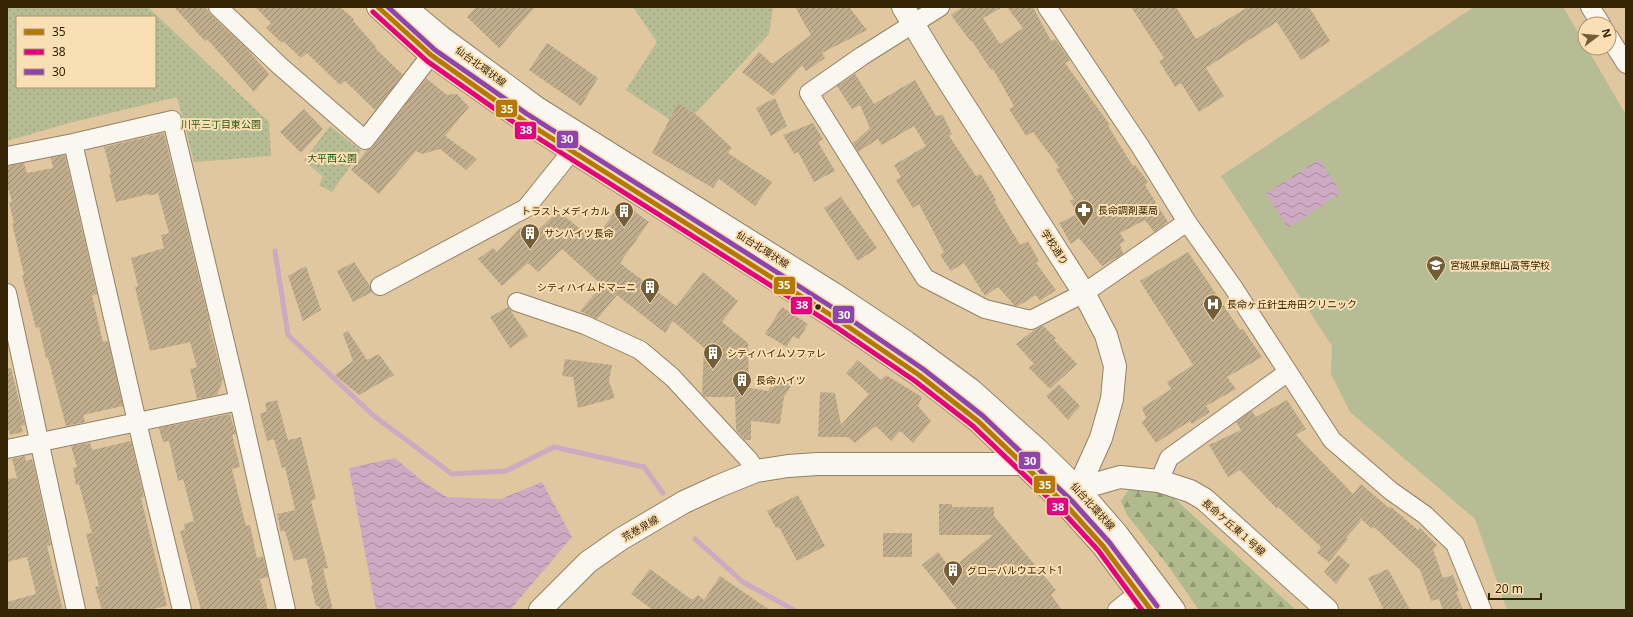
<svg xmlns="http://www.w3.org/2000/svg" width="1633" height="617" font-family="'Noto Sans','Noto Sans JP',sans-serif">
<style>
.grass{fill:url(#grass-dots);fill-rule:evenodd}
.forest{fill:url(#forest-firs)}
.pitch{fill:#b6bc93}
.water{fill:url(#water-waves)}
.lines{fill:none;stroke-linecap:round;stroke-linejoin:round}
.stream{stroke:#cdaac2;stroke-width:5}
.building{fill:url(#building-hatch)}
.street-casing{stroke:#938265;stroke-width:20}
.secondary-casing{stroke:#938265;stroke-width:24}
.primary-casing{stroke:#938265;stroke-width:24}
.street{stroke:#faf7f1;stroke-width:18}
.secondary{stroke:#faf7f1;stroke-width:22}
.primary{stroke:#faf7f1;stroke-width:22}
.bus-1-casing{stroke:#fadeb4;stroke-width:8}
.bus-2-casing{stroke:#fadeb4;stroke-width:8}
.bus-3-casing{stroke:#fadeb4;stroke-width:8}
.bus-1{stroke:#b37902;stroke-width:5}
.bus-2{stroke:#e5007d;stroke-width:5}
.bus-3{stroke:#8e44ad;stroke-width:5}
.bus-dot{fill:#362505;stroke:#fadeb4;stroke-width:1.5}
.labels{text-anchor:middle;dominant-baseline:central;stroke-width:4;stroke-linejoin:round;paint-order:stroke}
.street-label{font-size:10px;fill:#362505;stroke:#fadeb4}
.park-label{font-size:10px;fill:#265812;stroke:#fadeb4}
.poi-label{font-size:10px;fill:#362505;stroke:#fadeb4;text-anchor:start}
.line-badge{stroke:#fadeb4;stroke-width:1.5}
.badge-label{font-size:11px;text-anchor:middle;font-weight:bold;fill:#fff}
</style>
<defs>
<pattern id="grass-dots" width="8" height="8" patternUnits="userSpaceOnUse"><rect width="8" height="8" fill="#b6bc93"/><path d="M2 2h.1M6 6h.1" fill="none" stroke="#9da17d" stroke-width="1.8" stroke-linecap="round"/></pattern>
<pattern id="forest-firs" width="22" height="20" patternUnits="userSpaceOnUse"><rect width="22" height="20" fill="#b0ba8d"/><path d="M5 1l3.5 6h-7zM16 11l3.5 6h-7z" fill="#909771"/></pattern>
<pattern id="water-waves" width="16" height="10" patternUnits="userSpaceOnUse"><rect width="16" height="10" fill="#cdaac2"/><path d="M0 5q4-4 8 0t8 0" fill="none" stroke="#a78a9c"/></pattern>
<pattern id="building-hatch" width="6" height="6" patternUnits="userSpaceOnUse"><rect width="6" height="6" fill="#c0ad8d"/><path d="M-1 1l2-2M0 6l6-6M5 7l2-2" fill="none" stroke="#9d8d71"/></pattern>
</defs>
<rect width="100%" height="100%" fill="#e0c7a0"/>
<!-- grass -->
<path class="grass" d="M7,7H148L269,122L271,156L194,162L177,97L69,123L7,141ZM17,17H155V87H17Z
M633,7H773L769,34L682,128L626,90L657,42Z
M330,126L361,151L332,192L319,185L323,177L304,160Z"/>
<!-- forest -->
<path class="forest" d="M1130,488L1153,490L1174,498L1296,610H1199L1169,567L1127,515L1121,501Z"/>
<!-- pitch -->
<path class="pitch" d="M1474,7H1563L1585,44V48H1587L1626,115V610H1507L1475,519L1350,412L1331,374L1332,346L1221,176Z"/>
<!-- water -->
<path class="water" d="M1319,159L1341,193L1288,228L1266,194Z
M395,458L425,483L447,497L501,499L542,482L572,537L510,610H376L349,468Z"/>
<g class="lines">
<!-- stream -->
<path class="stream" d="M275,251L288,335L374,416L452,474L506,471L554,447L644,467L663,493
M695,539L743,582L794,610"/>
</g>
<!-- building -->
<path class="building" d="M174,7H205L211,15L247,49L269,74L254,92L207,39L205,41Z
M255,7H340L354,19L353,21L377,48L376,49L403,75L375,110L345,81L340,85L307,53L301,58L283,41L282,43L266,28L271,23Z
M476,7H535L499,48L467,17Z
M795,7H849L867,30L822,53L825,58L806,71L802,65L773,96L742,72L759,52L772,64L811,35Z
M963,7H1003L983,18L1000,44L1023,28L1007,7H1033L1051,41L1055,39L1070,60L1065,63L1110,125L1108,126L1133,166L1135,165L1148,182L1145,185L1168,222L1154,232L1145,220L1120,233L1125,241L1120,244L1123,254L1102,266L1079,238L1071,244L1059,223L1078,214L1070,201L1074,199L1056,169L1059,167L1033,132L1026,136L1009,109L1014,106L993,69L991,70L972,41L971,42L951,15Z
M1131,7H1176L1196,39L1248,7H1309L1330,41L1301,60L1277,22L1206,68L1224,96L1199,112L1181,83L1175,87L1159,61L1164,58Z
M547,43L598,78L581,106L529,70Z
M855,74L874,104L915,80L936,116L943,115L952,134L949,136L976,176L981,174L996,200L994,201L1020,245L1028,241L1039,261L1036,263L1056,290L1040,301L1036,295L1018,306L1014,305L998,287L985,296L964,263L951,271L940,255L944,252L919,204L913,208L896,180L901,177L894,165L926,146L914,126L882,145L878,139L858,152L853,143L870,128L860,105L852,109L837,86Z
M426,78L447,95L457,94L469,107L445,136L477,159L466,170L440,149L422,154L416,151L379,194L351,170L367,150L373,146Z
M775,98L787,126L771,136L756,108Z
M678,103L698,116L732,148L728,153L772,182L755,206L719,179L713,188L652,153Z
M304,109L323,129L301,153L280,132Z
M813,123L823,139L818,142L835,171L814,182L798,152L794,154L783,135Z
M164,133L210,324H209L223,380L217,395L197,399L190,369L197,367L190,342L150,351L135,287L138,286L131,258L164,248L161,235L169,233L158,193L150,196L149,194L116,202L109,174L111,173L104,147Z
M65,155L97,294L92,296L103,342L108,341L123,406L83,415L85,422L66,426L48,358H46L39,327L36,328L22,276L24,275L12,223H14L9,202H12L7,184V166L24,163L27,173L53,168L51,158Z
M841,197L877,248L858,261L824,208Z
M622,202L649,222L620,263L676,306L703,272L738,301L722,322L748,343L749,388L768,391L779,374L793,383L784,397L780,424L751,421V440H745L736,430L735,397H705L702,394L704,348L673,321L665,333L617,295L597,319L580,311L602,285L562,249L538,272L528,263L502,286L478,259L493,248L497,252L521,227L532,236L558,211L594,240Z
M1188,252L1240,330L1243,329L1262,357L1227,377L1236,389L1206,406L1210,412L1192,424L1190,421L1156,443L1142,423L1146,418L1142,408L1171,389L1167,382L1193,365L1140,281Z
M354,262L370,286L372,292L353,302L337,271Z
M306,266L321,310L303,321L288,276Z
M508,307L528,336L510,348L490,317Z
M782,307L808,324L799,339L793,336L787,347L765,334Z
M1043,326L1056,338L1054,340L1077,364L1050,389L1029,368L1034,364L1016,344L1034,330Z
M348,331L367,360L379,354L394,375L359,395L335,375L353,361L343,334Z
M565,359L612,365L609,381L615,398L578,408L573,377L562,376Z
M858,360L881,380L886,375L922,397L918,406L931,421L913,443L900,431L891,441L876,426L855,443L848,437H818L820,392L835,393L841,425L869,394L846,373Z
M11,368L25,425L21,426L23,432L10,435L7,425V369Z
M1059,384L1080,406L1068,420L1046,396Z
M277,400L288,440L301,437L316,499L311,501L328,568L323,569L333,610H320L319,606H316L311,586L313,585L306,558L294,561L285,531L281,532L277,514L295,510L285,467L282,468L274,439L267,441L260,414L267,411L265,403Z
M1287,400L1306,429L1296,435L1353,494L1361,484L1389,508L1391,507L1418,530L1420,528L1437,545L1433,549L1443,578L1453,575L1459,591L1456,592L1463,610H1443L1439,599L1431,601L1420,570L1374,527L1372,529L1359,517L1361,521L1346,538L1348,539L1329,562L1317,553L1321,547L1278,507L1277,509L1240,470L1228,477L1209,445L1241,430L1236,422L1252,411L1256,417Z
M230,414L236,434L232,435L240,467L232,469L246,526L250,525L257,558L263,556L268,577L260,579L268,610H201L180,531L185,530L184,524L194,521L183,479L178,481L169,441L163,442L159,428Z
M131,441L144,497L141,498L167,606L148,610H102L95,587L99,586L86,534L92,533L79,484L76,485L73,468L77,467L71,446L90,443L92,450Z
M25,456L26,461L32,459L34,466L51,545L47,546L63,610H7V602L36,594L27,557L7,562V479L17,478L12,459Z
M798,495L825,546L797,561L779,527L776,528L767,511Z
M939,504H952V507H994V516L1056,590L1051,595L1062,610H958L922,565L938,552L951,569L993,535H939Z
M883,533H912V557H883Z
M1338,555L1350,565L1336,584L1324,572Z
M650,569L692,600L698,595L704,600L720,576L770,610H653L631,594Z
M1388,569L1410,610H1384L1368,578Z"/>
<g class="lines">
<!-- street casing -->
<g class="street-casing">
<path id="street" d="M218,7L280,66L365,140L431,55
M940,7L862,56L809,93L925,278L985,309L1031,320L1084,293L1187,222
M1047,7L1140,146L1187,222L1233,287L1332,440L1391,491L1425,515L1455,544L1482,610
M1590,7L1601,24
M1609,37L1626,64
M73,143L137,422L182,610
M7,156L73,143L172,120L239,401L286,610
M380,286L526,208L571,152
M7,293L76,610
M517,302L585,325L640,350L672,377L749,460L756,471
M7,449L239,401
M1159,481L1169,458L1288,372
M1117,610L1138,593"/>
</g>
<!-- secondary casing -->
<g class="secondary-casing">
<path id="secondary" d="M903,7L935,60L1084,293L1106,335L1115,366L1112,399L1101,438L1078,489L1068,505
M1078,489L1120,477L1159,481L1190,491L1204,499L1327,610
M540,610L588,562L621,539L684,502L719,486L756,471L788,466L818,464H1024L1032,456"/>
</g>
<!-- primary casing -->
<g class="primary-casing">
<path id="primary" d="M378,7L431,55L523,120L834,317L919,375L978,421L1067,506L1103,546L1151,610
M405,7L441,37L537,108L834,294L906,342L970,389L1038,450L1078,489L1117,534L1174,610"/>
</g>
<!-- street -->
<use href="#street" class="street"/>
<!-- secondary -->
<use href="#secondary" class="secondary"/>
<!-- primary -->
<use href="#primary" class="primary"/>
<!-- bus-1 casing -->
<g class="bus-1-casing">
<path id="bus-1" d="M378,7L431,55L523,120L834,317L919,375L978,421L1067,506L1103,546L1151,610"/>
</g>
<!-- bus-2 casing -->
<g class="bus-2-casing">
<path id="bus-2" d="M373,12L427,61L519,126L830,323L915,381L973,426L1062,511L1098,550L1142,610"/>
</g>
<!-- bus-3 casing -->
<g class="bus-3-casing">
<path id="bus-3" d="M388,7L435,50L527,114L838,311L923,369L983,416L1072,501L1109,542L1157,606"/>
</g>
<!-- bus-1 -->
<use href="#bus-1" class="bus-1"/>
<!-- bus-2 -->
<use href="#bus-2" class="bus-2"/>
<!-- bus-3 -->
<use href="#bus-3" class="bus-3"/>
</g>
<!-- icons -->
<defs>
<g id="pharmacy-pin" transform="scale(1)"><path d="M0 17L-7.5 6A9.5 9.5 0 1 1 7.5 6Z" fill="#725e3b" stroke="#fadeb4"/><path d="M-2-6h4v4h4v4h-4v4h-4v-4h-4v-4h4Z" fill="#fff"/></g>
<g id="building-pin" transform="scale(1)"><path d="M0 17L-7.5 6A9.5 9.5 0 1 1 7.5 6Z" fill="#725e3b" stroke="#fadeb4"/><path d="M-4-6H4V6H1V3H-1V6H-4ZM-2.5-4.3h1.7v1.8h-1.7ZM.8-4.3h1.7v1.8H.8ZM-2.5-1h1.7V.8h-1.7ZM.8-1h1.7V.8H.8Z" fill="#fff"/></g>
<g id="school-pin" transform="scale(1)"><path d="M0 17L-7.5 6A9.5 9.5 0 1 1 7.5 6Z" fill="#725e3b" stroke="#fadeb4"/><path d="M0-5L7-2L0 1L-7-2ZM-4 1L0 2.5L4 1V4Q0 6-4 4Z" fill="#fff"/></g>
<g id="hospital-pin" transform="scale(1)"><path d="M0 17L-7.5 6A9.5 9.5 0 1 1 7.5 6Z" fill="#725e3b" stroke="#fadeb4"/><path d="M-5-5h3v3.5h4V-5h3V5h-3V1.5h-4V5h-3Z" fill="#fff"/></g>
</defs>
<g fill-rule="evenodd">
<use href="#pharmacy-pin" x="1084" y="210"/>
<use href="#building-pin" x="624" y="211"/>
<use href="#building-pin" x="530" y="233"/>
<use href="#school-pin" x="1436" y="265"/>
<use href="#building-pin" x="650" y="287"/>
<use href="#hospital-pin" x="1213" y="304"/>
<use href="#building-pin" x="713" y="353"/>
<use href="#building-pin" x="742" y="380"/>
<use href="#building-pin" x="953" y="570"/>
</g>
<!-- markers -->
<circle class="bus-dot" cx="818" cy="307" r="3.5"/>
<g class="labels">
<!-- street labels -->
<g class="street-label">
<text transform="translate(481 66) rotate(36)">仙台北環状線</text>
<text transform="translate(1055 247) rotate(57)">学校通り</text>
<text transform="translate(763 249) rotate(32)">仙台北環状線</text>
<text transform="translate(1093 506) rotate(48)">仙台北環状線</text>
<text transform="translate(1234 527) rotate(41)">長命ケ丘東１号線</text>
<text transform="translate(640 528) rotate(-30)">荒巻泉線</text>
</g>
<!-- park labels -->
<g class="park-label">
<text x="221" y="124">川平三丁目東公園</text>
<text x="332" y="158">大平西公園</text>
</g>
<!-- poi labels -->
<g class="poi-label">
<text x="1098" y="210">長命調剤薬局</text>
<text x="610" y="211" text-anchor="end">トラストメディカル</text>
<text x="544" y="233">サンハイツ長命</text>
<text x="1450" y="265">宮城県泉館山高等学校</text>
<text x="636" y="287" text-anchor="end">シティハイムドマーニ</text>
<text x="1227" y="304">長命ヶ丘針生舟田クリニック</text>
<text x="727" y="353">シティハイムソファレ</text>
<text x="756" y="380">長命ハイツ</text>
<text x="967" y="570">グローバルウエスト1</text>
</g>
</g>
<g class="line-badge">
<rect x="495" y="99" width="23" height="19" rx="4" fill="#b37902"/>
<rect x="514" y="121" width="23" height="19" rx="4" fill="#e5007d"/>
<rect x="556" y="130" width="23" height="19" rx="4" fill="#8e44ad"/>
<rect x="773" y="276" width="23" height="19" rx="4" fill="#b37902"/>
<rect x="790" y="296" width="23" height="19" rx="4" fill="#e5007d"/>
<rect x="832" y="305" width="23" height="19" rx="4" fill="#8e44ad"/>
<rect x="1018" y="451" width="23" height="19" rx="4" fill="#8e44ad"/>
<rect x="1033" y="475" width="23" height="19" rx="4" fill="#b37902"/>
<rect x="1046" y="497" width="23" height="19" rx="4" fill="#e5007d"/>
</g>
<g class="badge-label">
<text x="507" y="113">35</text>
<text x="526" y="134">38</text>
<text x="567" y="143">30</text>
<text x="784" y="289">35</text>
<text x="802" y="309">38</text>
<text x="844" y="319">30</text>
<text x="1030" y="465">30</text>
<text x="1045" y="489">35</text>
<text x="1058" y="511">38</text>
</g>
<!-- border -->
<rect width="1633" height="617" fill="none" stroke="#362505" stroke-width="16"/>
<!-- legend -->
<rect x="16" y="16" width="140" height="72" fill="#fadeb4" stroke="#ac946e"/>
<rect x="24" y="29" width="20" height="6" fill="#b37902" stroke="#ac946e"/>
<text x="52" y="36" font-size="12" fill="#362505">35</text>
<rect x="24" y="49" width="20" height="6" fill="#e5007d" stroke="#ac946e"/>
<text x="52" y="56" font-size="12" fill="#362505">38</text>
<rect x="24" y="69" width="20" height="6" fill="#8e44ad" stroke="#ac946e"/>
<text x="52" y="76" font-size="12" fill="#362505">30</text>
<!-- north arrow -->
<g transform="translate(1597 36) rotate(74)"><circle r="19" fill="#fadeb4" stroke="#ac946e"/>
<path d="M0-3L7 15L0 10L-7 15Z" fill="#725e3b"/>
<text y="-6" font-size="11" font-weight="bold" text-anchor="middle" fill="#362505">N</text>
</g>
<!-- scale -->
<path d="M1489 593v6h52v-6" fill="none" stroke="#362505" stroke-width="2"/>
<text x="1495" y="593" font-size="12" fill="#362505" stroke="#fadeb4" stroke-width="3" paint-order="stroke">20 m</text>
</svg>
